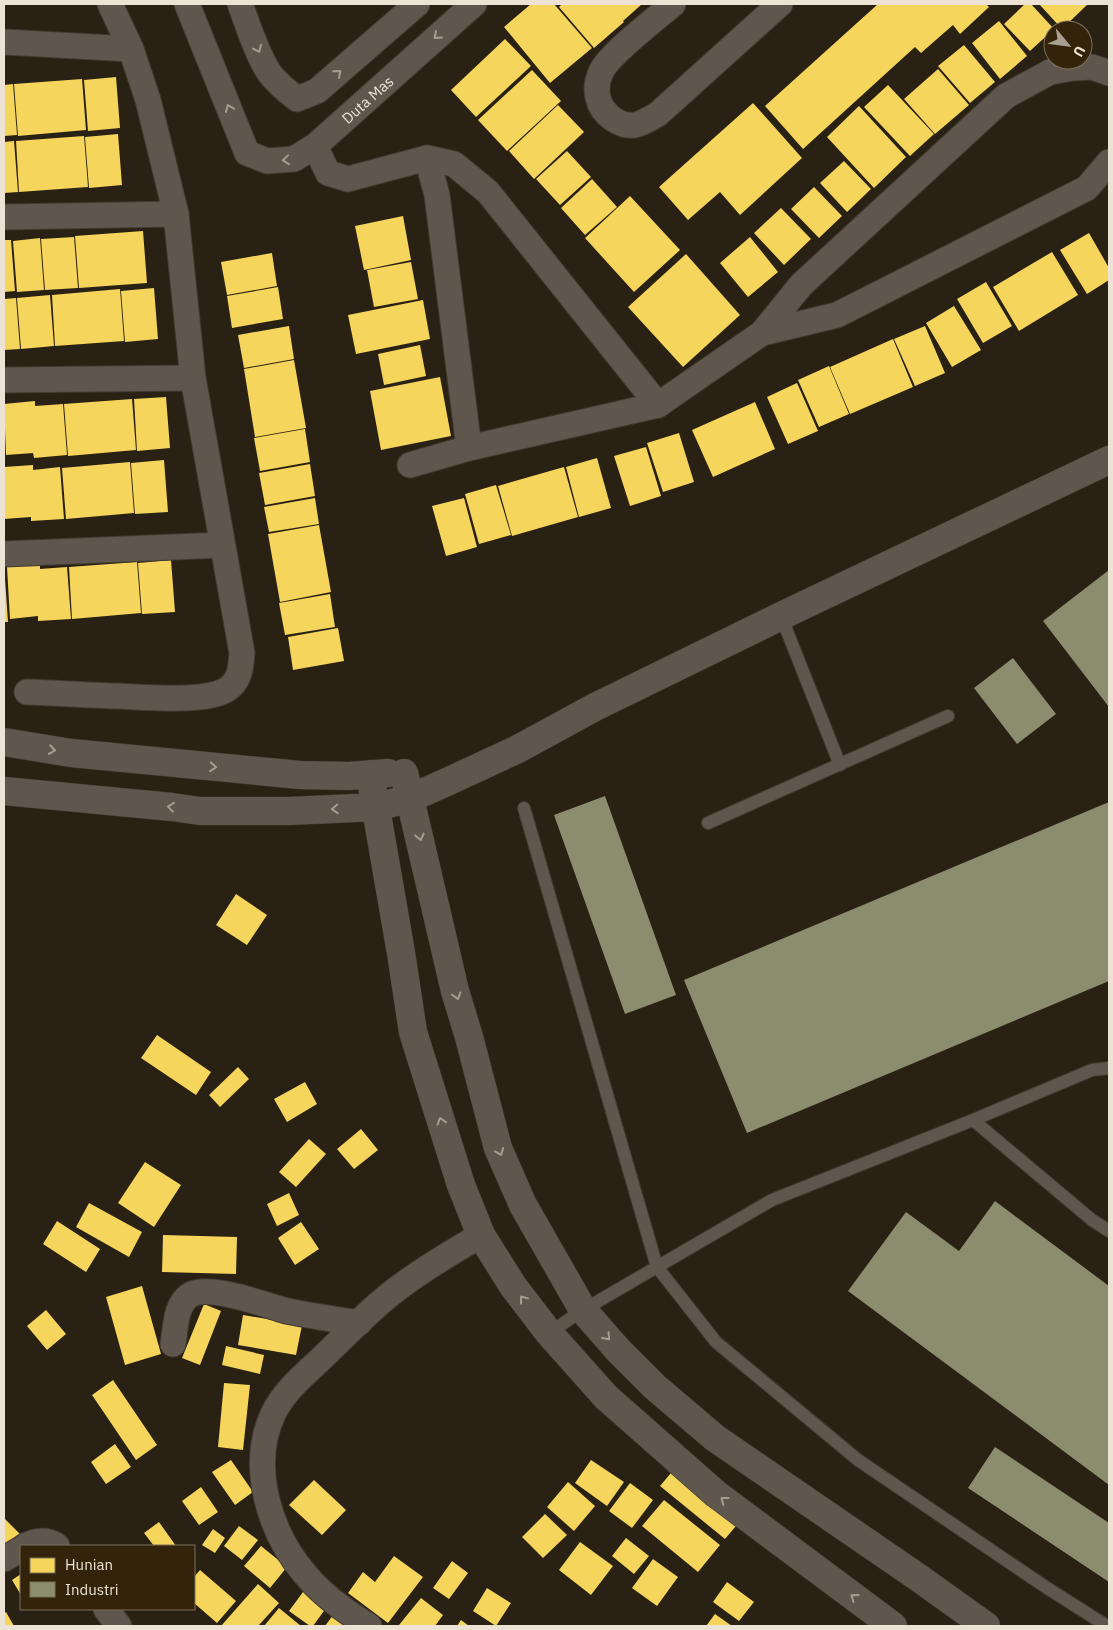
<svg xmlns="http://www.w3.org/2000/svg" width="1113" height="1630" font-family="'IBM Plex Sans',sans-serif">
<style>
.homes{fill:#f6d55c}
.industry{fill:#8c8c6e}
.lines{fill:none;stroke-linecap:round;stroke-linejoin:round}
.service-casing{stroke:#423a31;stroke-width:14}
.minor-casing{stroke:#423a31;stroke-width:27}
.tertiary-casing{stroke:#423a31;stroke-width:29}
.service{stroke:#5f574d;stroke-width:12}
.minor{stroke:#5f574d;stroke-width:25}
.tertiary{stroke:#5f574d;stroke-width:28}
.oneway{stroke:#a69d90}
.labels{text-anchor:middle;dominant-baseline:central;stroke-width:5;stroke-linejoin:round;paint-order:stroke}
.street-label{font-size:15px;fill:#ede3d4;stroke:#32230a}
</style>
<rect width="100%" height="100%" fill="#292113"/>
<!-- homes -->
<path class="homes" d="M531,4H554L592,48L550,83L504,27Z
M562,4H642L623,21L624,22L594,48L559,7Z
M878,4H986L989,7L960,34L953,25L921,53L915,47L803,149L765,106Z
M1025,4H1031L1054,29L1030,51L1004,24Z
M1039,4H1088L1062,29Z
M999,21L1027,56L1000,79L972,43Z
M505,39L531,66L476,117L451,90Z
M964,45L995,82L970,103L938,66Z
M938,69L969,105L935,134L904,99Z
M532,70L561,101L507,151L478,120Z
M116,77L120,128L88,131L84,80Z
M82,79L86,130L18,136L14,84Z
M13,84L17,135L4,136V85Z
M888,85L934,134L910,156L864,107Z
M753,103L802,158L740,215L720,192L688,220L659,187Z
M558,105L584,132L534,179L509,151Z
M859,106L906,157L874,188L827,137Z
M118,134L122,185L89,188L85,137Z
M84,136L88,187L19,192L16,141Z
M14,141L18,192L4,193V142Z
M567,151L591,177L560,205L536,179Z
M844,161L871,189L847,212L820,183Z
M592,179L617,207L585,235L561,208Z
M814,187L842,216L819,238L791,209Z
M630,196L680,250L634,292L585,238Z
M781,208L811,239L784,265L754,233Z
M403,216L411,260L364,270L355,226Z
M143,231L147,283L79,288L75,236Z
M1089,233L1109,268V280L1087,294L1060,250Z
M74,237L78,288L45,290L41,239Z
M750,237L778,272L748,297L720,263Z
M40,238L44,290L17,292L13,241Z
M4,240H11L15,291L4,292Z
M1052,252L1078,295L1019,331L993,287Z
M272,253L277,286L227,295L221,262Z
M686,254L740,315L683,367L628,307Z
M411,262L418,299L374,307L367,270Z
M986,282L1012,326L983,343L957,299Z
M278,287L283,319L232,328L227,296Z
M154,288L158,339L125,342L121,291Z
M120,289L124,341L55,346L52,295Z
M50,295L54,346L21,349L17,298Z
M16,298L20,349L4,350V299Z
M423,300L430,339L356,354L348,315Z
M954,306L981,350L952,367L926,323Z
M289,326L294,359L244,368L238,335Z
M925,326L945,373L915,386L894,339Z
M893,339L913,387L850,414L830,367Z
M420,345L426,376L384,385L378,354Z
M294,360L306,428L255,437L244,369Z
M829,366L849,414L819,427L798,380Z
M440,377L451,436L381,450L370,391Z
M797,383L818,431L788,444L767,397Z
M166,397L170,448L137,451L134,399Z
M132,399L136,450L68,456L64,404Z
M35,401V406L63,404L67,455L34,458L33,453L6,455L4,404Z
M755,402L775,449L713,477L692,430Z
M305,429L310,462L260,471L254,438Z
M679,433L694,482L663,492L647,443Z
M646,447L661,496L630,506L614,456Z
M597,458L611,508L579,517L566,467Z
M164,460L168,512L135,514L131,463Z
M130,462L134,513L66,519L62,468Z
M310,464L315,496L265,505L259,473Z
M33,465V470L60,467L64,519L31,521V517L4,519V467Z
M564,467L578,517L512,536L498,486Z
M496,485L511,535L479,544L465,494Z
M315,498L319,524L269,532L264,507Z
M464,498L477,547L446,556L432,506Z
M319,525L331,592L280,602L268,534Z
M171,560L175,612L142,614L138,563Z
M137,562L141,613L72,619L69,567Z
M40,565V569L67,567L71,619L38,621V616L10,619L7,567Z
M4,579H5L8,622H4Z
M330,594L335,627L285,635L279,603Z
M338,628L344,661L293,670L288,637Z
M236,894L267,915L247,945L216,925Z
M157,1035L211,1072L196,1095L141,1058Z
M238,1067L249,1079L220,1107L209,1095Z
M305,1082L317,1104L287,1122L274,1099Z
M361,1129L378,1150L354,1169L337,1149Z
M309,1139L326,1154L296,1187L279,1172Z
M145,1162L181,1185L154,1227L118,1203Z
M289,1193L299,1215L277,1226L267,1204Z
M89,1203L142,1232L129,1257L76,1227Z
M57,1221L100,1249L86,1272L43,1244Z
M301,1222L319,1249L295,1265L278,1238Z
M163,1235L237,1237L236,1274L162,1272Z
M142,1286L161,1354L125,1365L106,1297Z
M204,1304L221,1311L200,1365L182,1358Z
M46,1310L66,1334L47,1350L27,1326Z
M243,1315L302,1325L296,1355L238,1345Z
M226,1346L264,1355L260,1374L222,1365Z
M113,1380L157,1445L136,1460L92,1395Z
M224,1383L250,1385L243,1450L218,1447Z
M115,1444L131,1467L106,1484L91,1462Z
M231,1460L253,1492L235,1505L212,1472Z
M591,1460L624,1482L607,1506L575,1483Z
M676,1467L741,1520L725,1539L660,1486Z
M314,1480L346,1510L322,1535L289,1505Z
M568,1482L595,1506L574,1531L547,1507Z
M630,1483L653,1500L632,1528L609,1511Z
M201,1487L218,1512L199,1525L182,1501Z
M664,1500L720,1545L698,1572L642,1526Z
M545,1514L567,1535L543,1558L522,1537Z
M5,1519L21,1535L4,1552V1520Z
M159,1522L176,1546H154L144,1533Z
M239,1526L258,1540L242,1560L224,1546Z
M213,1529L225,1538L215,1553L202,1545Z
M626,1538L649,1556L634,1574L612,1556Z
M580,1542L613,1566L591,1595L559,1570Z
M261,1546L287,1567L270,1588L244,1566Z
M394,1556L423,1577L388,1623L348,1593L363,1572L375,1582Z
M653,1559L678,1577L657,1606L632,1588Z
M452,1561L468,1573L449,1599L433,1588Z
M200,1570L236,1601L217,1623L194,1603V1577Z
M21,1574V1595L12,1580Z
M727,1582L754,1602L739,1621L713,1602Z
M258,1584L279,1603L259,1625L221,1626Z
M306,1588L329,1604L313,1626H310L289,1611Z
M487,1588L511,1603L496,1626L473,1611Z
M421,1598L443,1615L435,1626H400L399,1625Z
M279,1608L301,1626H264Z
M336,1611L357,1626H325Z
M6,1612L14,1626H4V1613Z
M715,1614L732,1626H706Z
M461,1620L469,1626H457Z"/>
<!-- industry -->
<path class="industry" d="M1109,570V707L1043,621Z
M1013,658L1056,714L1017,744L974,688Z
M605,796L676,995L625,1014L554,815Z
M1109,802V981L747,1133L684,980Z
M995,1201L1109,1286V1485L848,1291L906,1212L959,1251Z
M995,1447L1109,1523V1582L968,1488Z"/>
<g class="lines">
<!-- service casing -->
<g class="service-casing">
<path id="service" d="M781,616L840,765
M524,808L657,1267L716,1342L858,1460L1044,1586L1107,1626
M708,823L948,716
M973,1120L1092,1220L1109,1231
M549,1333L583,1310L772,1200L973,1120L1092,1070L1109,1068"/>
</g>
<!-- minor casing -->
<g class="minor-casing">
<g id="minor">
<path id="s1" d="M187,4L247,153L267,161L294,159L315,146L474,4"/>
<path d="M240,4C248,25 258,58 271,75C279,85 288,92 297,99L317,91L417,4"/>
<path d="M673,4C657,18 608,55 601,72C593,89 597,108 613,119C631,131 641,124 658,114L780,4"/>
<path d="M4,42L131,49"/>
<path d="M315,146L328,173L348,179L427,158L454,164L488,192L658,405"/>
<path d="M427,158L437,195L469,448"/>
<path d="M4,217L176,214"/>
<path d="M762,333L837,315L1087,188L1109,162"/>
<path d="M4,380L193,378"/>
<path d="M410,465L469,448L658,405L762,333L801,285L1006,96L1050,72L1073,68L1092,67L1109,73"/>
<path d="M4,554L222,545"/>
<path d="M27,692C56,693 86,695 116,696C143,697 203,703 226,690C240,682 241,667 242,653L193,378L176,214L148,100L131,49L110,4"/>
<path d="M173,1344C176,1327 175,1305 190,1295C209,1284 263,1304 283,1310C308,1316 334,1319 359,1323"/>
<path d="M25,1546C35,1540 48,1539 57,1546"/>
<path d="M4,1559L21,1549"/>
<path d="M106,1609L119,1626"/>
<path d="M369,1626C346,1612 322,1595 305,1574C269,1532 249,1466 273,1414C284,1391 304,1375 322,1358C348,1333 373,1306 401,1286C426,1267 454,1251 481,1235"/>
</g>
</g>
<!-- tertiary casing -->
<g class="tertiary-casing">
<path id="tertiary" d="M4,742L71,753L300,775L349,776L388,773
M404,773L455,991L469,1037L498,1148L523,1205L583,1310L618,1350L655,1387L715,1438L919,1578L986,1626
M370,774L401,953L413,1032L461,1185L481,1235L513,1286L549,1333L606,1397L716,1494L893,1626
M4,791L172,807L200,811H289L377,807L411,798L449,781L518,749L595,707L781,616L1109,460"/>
</g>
<!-- service -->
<use href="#service" class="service"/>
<!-- minor -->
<use href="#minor" class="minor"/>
<!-- tertiary -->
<use href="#tertiary" class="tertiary"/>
</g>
<!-- one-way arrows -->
<defs><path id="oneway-chevron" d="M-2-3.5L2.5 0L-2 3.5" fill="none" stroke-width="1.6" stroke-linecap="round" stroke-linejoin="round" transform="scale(1.25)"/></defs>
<g class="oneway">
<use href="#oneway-chevron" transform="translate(437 36) rotate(138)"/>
<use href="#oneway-chevron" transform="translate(258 49) rotate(65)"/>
<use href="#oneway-chevron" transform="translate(338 73) rotate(-41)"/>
<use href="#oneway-chevron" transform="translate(229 108) rotate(-112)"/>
<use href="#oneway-chevron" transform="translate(286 160) rotate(174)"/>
<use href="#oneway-chevron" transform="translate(52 750) rotate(9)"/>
<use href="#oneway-chevron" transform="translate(213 767) rotate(5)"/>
<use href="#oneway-chevron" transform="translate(171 807) rotate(-173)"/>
<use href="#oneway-chevron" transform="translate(335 809) rotate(177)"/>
<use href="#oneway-chevron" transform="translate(420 837) rotate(77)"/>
<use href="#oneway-chevron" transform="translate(457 996) rotate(74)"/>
<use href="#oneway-chevron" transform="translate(441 1121) rotate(-107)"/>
<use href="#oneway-chevron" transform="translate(500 1152) rotate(68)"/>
<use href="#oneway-chevron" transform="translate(523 1299) rotate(-127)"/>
<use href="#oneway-chevron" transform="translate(607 1337) rotate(48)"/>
<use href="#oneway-chevron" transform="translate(724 1500) rotate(-143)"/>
<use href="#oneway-chevron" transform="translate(854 1597) rotate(-144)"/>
</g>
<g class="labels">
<!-- street labels -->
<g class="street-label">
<text stroke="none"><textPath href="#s1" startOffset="304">Duta Mas</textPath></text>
</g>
</g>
<!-- border -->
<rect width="1113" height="1630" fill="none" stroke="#ede3d4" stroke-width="10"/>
<!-- legend -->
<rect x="20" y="1545" width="175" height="65" fill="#32230a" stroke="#7d705b"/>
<rect x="30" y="1558" width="25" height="15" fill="#f6d55c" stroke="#7d705b"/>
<text x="65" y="1570" font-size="15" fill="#ede3d4">Hunian</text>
<rect x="30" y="1582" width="25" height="15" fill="#8c8c6e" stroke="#7d705b"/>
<text x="65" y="1595" font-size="15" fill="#ede3d4">Industri</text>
<!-- north arrow -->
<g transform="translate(1068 45) rotate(119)"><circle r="24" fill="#32230a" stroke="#7d705b"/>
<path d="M0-4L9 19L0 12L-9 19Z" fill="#a89f90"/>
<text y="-8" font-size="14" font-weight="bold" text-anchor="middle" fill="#ede3d4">U</text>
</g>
</svg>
